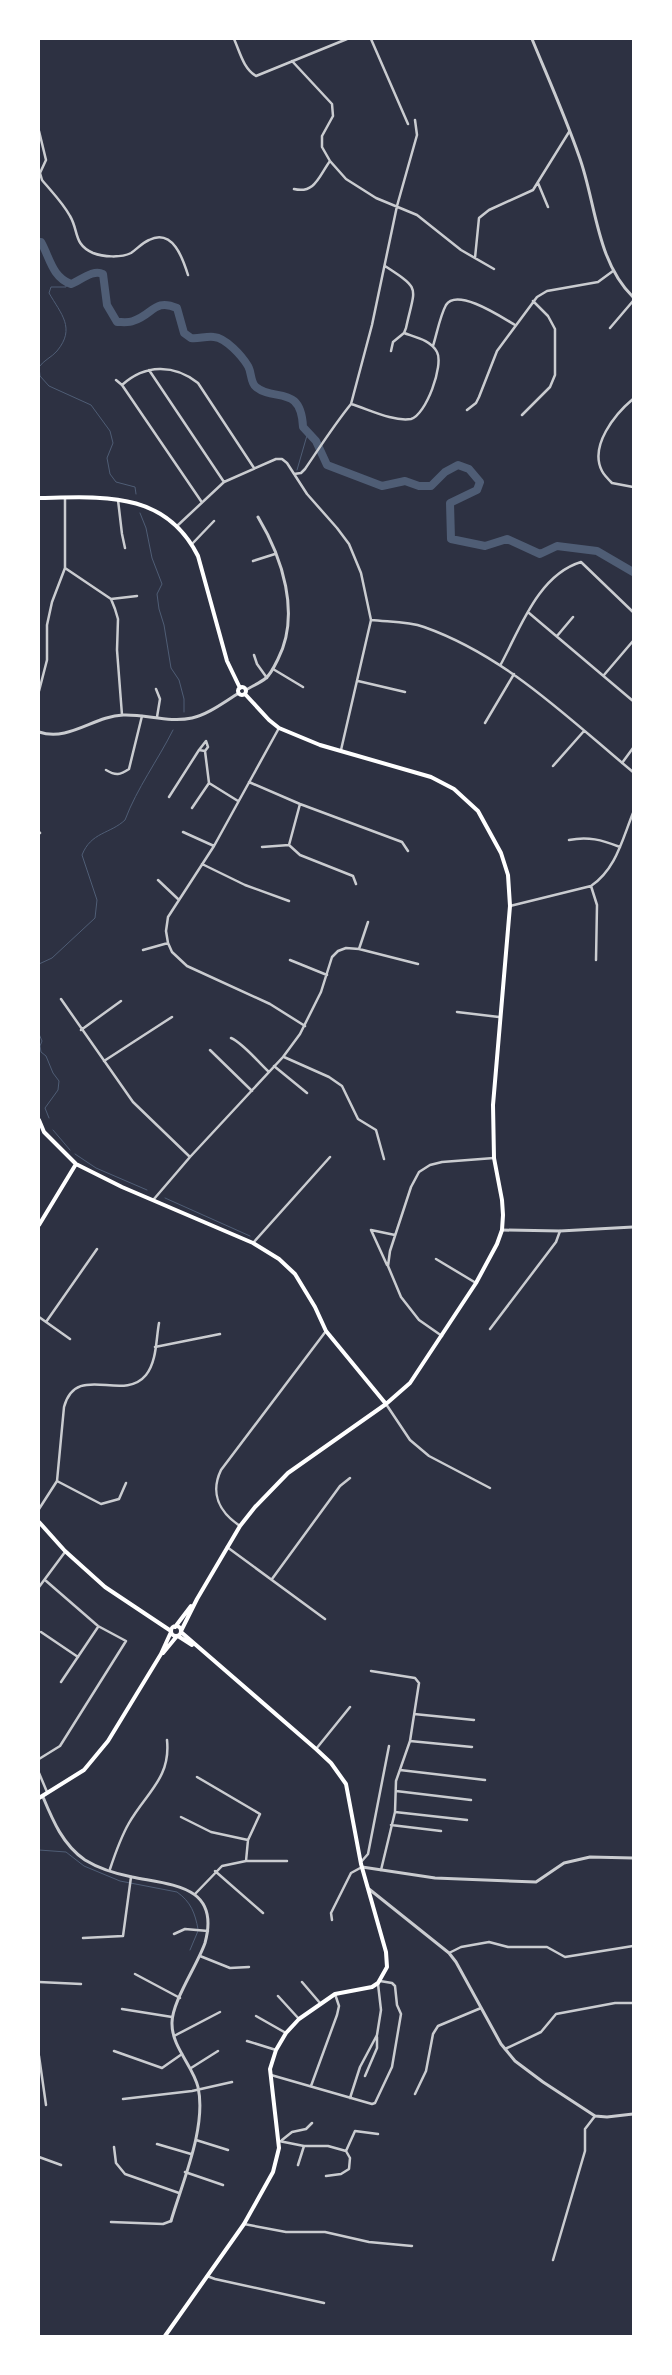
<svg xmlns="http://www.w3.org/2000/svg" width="672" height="2375" font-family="'Asap Condensed',sans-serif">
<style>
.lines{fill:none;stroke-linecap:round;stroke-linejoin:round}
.stream{stroke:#4f5d75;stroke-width:1}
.river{stroke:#4f5d75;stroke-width:8}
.minor{stroke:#caccd0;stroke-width:2.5}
.tertiary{stroke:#caccd0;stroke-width:3}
.secondary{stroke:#fff;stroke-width:4}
</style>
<rect width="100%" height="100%" fill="#2d3142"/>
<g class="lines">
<!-- stream -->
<path class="stream" d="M67,282L66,287H51L49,293C61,314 76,328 57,351C52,357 44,360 39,367L40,376L49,386L91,405L110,431L113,443L107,458L110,474L116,482L135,487L136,494
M297,470L308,432
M140,513L146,528L152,558L162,584L157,594L159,609L164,625L171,668L179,680L184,699V712
M39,964L52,958L95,918L97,900L82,855C91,832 110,834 125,820C137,788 158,760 173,730
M39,1034L42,1041L40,1046L41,1052L46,1056L53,1073L59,1081L58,1090L45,1108L49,1118
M53,1130L70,1150
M75,1154L96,1168L147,1190
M165,1198L250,1236
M39,1850L66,1852L84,1866L120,1881L177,1892C191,1902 195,1913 198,1929
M190,1950L198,1931"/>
<!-- river -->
<path class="river" d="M39,242H41C50,258 52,277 71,284C81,280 93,269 103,274L107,305L117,322C122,322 129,323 133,321C153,315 154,298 177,308L184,333L191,338C198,339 206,336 214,337C226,338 242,356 248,366C252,373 250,382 256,387C274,402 301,384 303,427L316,441L327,465L382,486L405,481L419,486H431L445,472L458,465L469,469L480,482L477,490L450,503L451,539L485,546L507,539L540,554L557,546L597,551L633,572"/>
<!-- minor -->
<path class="minor" d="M234,39C240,52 243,68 256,76L347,39
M371,39L408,124
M292,61L332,104L333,116L322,136V147L330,161L346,179L376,198L417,215L461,250L494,269
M39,131L46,160L40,173L42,180C52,192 63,203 70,216C79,231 73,244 93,253C103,257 121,258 131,253C137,249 142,243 149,240C173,228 183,259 188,275
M538,183L548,207
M294,189C315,194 319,176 330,161
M475,258L479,218L489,210L533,190L569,132
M385,266C422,290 415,286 406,328L404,333L393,342L391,351
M610,328L633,301
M404,333C415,337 431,340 437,352C444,365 426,415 411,419C393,422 368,409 351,404L372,325L397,206L417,135L415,120
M433,346C437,333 440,316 446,305C457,287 503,318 515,325
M149,370L224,482
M116,380L122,385L201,501
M122,385C145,364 174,364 198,383L254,468
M633,399C615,414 589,446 602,471C604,475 609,480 612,483L633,487
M467,410L476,403L479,397L497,351L537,297L547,291L598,282L613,271
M522,415L550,387L555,375V329L548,316L533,301
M294,474L301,473L305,469C320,447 334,425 351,404
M118,500L122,534L125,548
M177,526L224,482L276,459H282L287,463L307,494L337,528L349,544L361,573L371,620L341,750
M192,544L214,521
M253,561L275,554
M65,568L111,599L115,609L118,619L117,650L122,715
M111,599L137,596
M529,613L633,701
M371,620C389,622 408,621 424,627C506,656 568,718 633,772
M557,636L573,617
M254,655L257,664L267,678
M501,664C520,629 538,575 581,562L633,612
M273,669L303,687
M604,675L633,641
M358,681L405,692
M156,689L160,699L157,717
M39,691L47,660V625L52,602L65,568V498
M485,723L514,674
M279,728L214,846L168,917L166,931L168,943L172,952L187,966L270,1004L305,1026
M199,750L206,741L208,747L205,751
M622,763L633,748
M553,766L584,731
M106,770C116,776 120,775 129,769L142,716
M249,782L300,804L402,842L408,851
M169,797L199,750L205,751L209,783L238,801
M300,804L289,845L300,855L353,876L356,884
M192,808L209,783
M39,832L40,833
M183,832L214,846
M569,840C588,836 602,840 620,847
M262,847L289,845
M202,864L245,885L289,901
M158,880L178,899
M591,886L597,905L596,960
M510,906L591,886C616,869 622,840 633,813
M359,949L368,922
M143,950L168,943
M290,960L327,975
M61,999L133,1102L190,1157
M457,1012L499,1017
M81,1030L121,1001
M231,1038C243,1043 258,1062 269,1072
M210,1050L252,1091
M284,1057L329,1077L342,1086L358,1119L376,1130L384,1159
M104,1061L172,1017
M274,1066L307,1093
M154,1199L190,1157L283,1057L300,1034L321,992L332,957L338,951L346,948L359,949L418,964
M253,1243L330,1157
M436,1259L476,1283
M387,1265L371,1230L395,1235
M39,1317L70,1339
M46,1322L97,1249
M490,1329L556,1242L560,1231
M442,1336L419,1320L401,1297L388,1266L390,1251L411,1187L419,1172L430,1165L442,1162L494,1158
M155,1347L220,1334
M386,1404L410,1440L429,1456L490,1488
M57,1481L101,1504L119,1499L126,1483
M39,1509L57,1481L64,1407C76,1362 123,1403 146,1375C157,1361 156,1339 159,1323
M240,1526C219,1512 210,1493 221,1470L326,1331
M227,1547L325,1619
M272,1579L340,1486L350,1478
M39,1587L65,1552
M41,1632L78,1657
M371,1671L415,1678L419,1683L410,1741L396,1781L395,1812L381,1870
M61,1682L98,1627
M414,1714L474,1720
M410,1741L472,1747
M316,1749L350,1707
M39,1759L60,1746L126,1641L98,1626L45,1580
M400,1770L485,1780
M39,1773L47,1792
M197,1777L260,1814L248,1840L246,1861
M396,1791L471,1800
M395,1812L467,1820
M181,1817L211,1832L248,1840
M391,1825L441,1831
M361,1862L368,1854L389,1746
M110,1869C115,1854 121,1837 129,1823C146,1793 171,1778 167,1740
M215,1871L263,1913
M195,1894L222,1866L246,1861H287
M332,1920L331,1913L351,1873L362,1867
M174,1934L185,1929L208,1931
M83,1938L123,1936L131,1877
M449,1953L461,1947L489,1942L508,1947H547L565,1957L633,1946
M200,1956L230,1968L249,1967
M135,1974L180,1998
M39,1982L81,1984
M302,1982L320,2003
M278,1996L299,2019
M122,2009L172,2017
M256,2016L286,2033
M174,2036L220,2012
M247,2041L276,2050
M505,2049L541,2032L556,2014L615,2003H633
M114,2051L162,2068L182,2054
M39,2056L46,2105
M191,2068L218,2051
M271,2075L372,2104L375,2103L392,2067L401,2014L397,2005L395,1986L392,1983L380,1981
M365,2076L377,2048V2037
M311,2086L337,2015L339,2006L335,1994
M415,2094L426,2071L433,2034L438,2026L481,2008
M350,2098L360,2067L377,2035L381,2010L378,1984
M123,2099L192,2091L232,2082
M196,2140L228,2150
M282,2140L292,2132L306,2129L312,2123
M279,2141L304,2146H328L346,2151L350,2158L349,2169L341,2174L326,2176
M157,2144L191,2154
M114,2147L116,2163L125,2174L179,2193
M346,2151L355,2131L378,2134
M39,2157L61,2165
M298,2165L304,2146
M185,2172L223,2185
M111,2222L163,2224L171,2221
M244,2224L286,2232H325L369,2242L412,2246
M553,2260L585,2151V2129L595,2116
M207,2276L215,2279L324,2303"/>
<!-- tertiary -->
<path class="tertiary" d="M532,39C548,78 565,116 579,156C596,202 596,261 633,297
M246,690C252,686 260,683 266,678C271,674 275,665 278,659C301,614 282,557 258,517
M39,732C69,742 94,716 123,715C146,714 169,723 192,718C209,714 224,702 239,693
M502,1230L560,1231L633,1227
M43,1797C53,1821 63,1845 85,1860C98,1868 117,1874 132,1877C171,1885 221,1885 205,1943C197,1966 171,2003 172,2024C172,2047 193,2066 198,2087C207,2127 182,2183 171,2221
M362,1867L435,1878L536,1882L564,1863L590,1857L633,1858
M369,1889L449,1953L456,1962L501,2044L515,2061L543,2082L595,2116L607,2117L633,2114"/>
<!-- secondary -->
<path class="secondary" d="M39,498C102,497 165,490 198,556L227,661L240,688
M238 691a4 4 0 1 1 8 0a4 4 0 1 1-8 0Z
M39,1120L44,1132L76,1164L122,1187L253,1243L279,1259L295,1274L315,1307L326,1331L386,1404
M39,1225L76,1164
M39,1522L65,1551L105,1587L171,1631
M171 1631a5 5 0 1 1 10 0a5 5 0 1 1-10 0Z
M175,1627L191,1606
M181,1631L197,1599L240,1526L255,1507L288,1473L386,1404L410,1383L476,1283L497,1244L502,1230L503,1215L502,1200L494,1158L493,1105L510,906L508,875L501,853L478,811L454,789L431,777L320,745L279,728L269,720L245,694
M178,1636L192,1645
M163,1653L177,1636
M39,1798L84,1770L108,1741L161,1654L171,1632
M165,2336L244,2224L273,2172L279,2148L270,2069L276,2050L286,2033L299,2019L335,1994L372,1987L378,1983L387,1967L386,1952L361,1864L346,1784L331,1763L316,1749L181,1632"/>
</g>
<!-- border -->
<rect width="672" height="2375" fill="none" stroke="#ffffff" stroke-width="80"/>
</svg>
